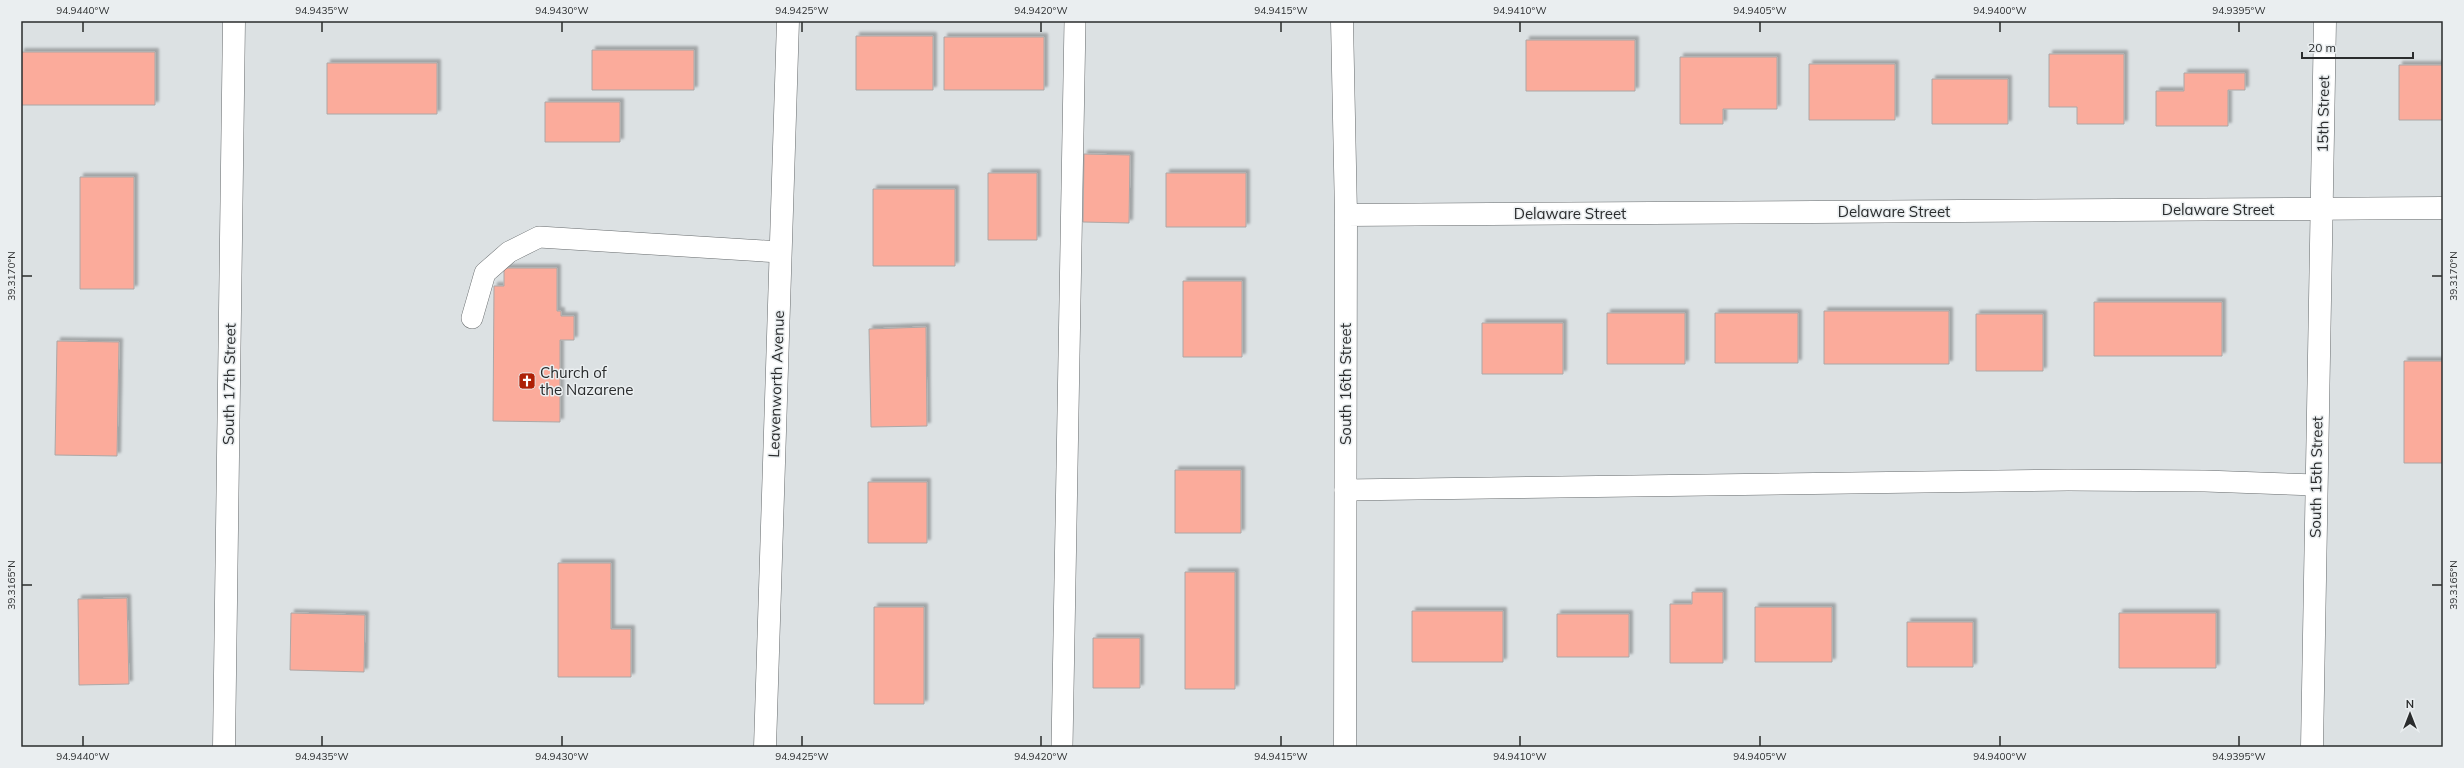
<svg xmlns="http://www.w3.org/2000/svg" width="2464" height="768" font-family="Mulish,sans-serif">
<style>
.building{fill:#fbab9b;stroke:#aca7a6;filter:url(#shadow)}
.lines{fill:none;stroke-linecap:round;stroke-linejoin:round}
.lane-casing{stroke:#676b6d;stroke-width:22}
.street-casing{stroke:#676b6d;stroke-width:23}
.lane{stroke:#fff;stroke-width:21}
.street{stroke:#fff;stroke-width:22}
.ticks{fill:none;stroke:#2a2c2d;stroke-width:1.5}
.labels{text-anchor:middle;dominant-baseline:central;stroke-width:3;stroke-linejoin:round;paint-order:stroke}
.street-label{font-size:15px;fill:#2a2c2d;stroke:#eaeef0}
.poi-label{font-size:15px;fill:#2a2c2d;stroke:#eaeef0;text-anchor:start}
.neatline{fill:none;stroke:#2a2c2d;stroke-width:1.5}
.ticks-label{font-size:10px;text-anchor:middle;fill:#2a2c2d}
</style>
<defs>
<filter id="shadow"><feDropShadow dx="3.5" dy="-3.5" stdDeviation="1" flood-color="#0004"/></filter>
</defs>
<rect width="100%" height="100%" fill="#dce1e3"/>
<!-- building -->
<path class="building" d="M856,36H933V90H856Z
M944,37H1044V90H944Z
M1526,40H1635V91H1526Z
M592,50H694V90H592Z
M21,52H155V105H21Z
M2049,54H2124V124H2077V107H2049Z
M1680,57H1777V109H1723V124H1680Z
M327,63H437V114H327Z
M1809,64H1895V120H1809Z
M2399,65H2443V120H2399Z
M2184,73H2245V90H2228V126H2156V91H2184Z
M1932,79H2008V124H1932Z
M545,102H620V142H545Z
M1084,154L1130,155L1129,223L1083,222Z
M988,173H1037V240H988Z
M1166,173H1246V227H1166Z
M80,177H134V289H80Z
M873,189H955V266H873Z
M504,268H557V311H561V316H574V340H560V422L493,421L494,286H504Z
M1183,281H1242V357H1183Z
M2094,302H2222V356H2094Z
M1824,311H1949V364H1824Z
M1607,313H1685V364H1607Z
M1715,313H1798V363H1715Z
M1976,314H2043V371H1976Z
M1482,323H1563V374H1482Z
M926,327L927,426L871,427L869,329Z
M57,341L119,342L117,456L55,455Z
M2404,361H2443V463H2404Z
M1175,470H1241V533H1175Z
M868,482H927V543H868Z
M558,563H611V629H631V677H558Z
M1185,572H1235V689H1185Z
M1692,592H1723V663H1670V604H1692Z
M127,598L129,684L79,685L78,599Z
M874,607H924V704H874Z
M1755,607H1832V662H1755Z
M1412,611H1503V662H1412Z
M291,613L365,615L364,672L290,670Z
M2119,613H2216V668H2119Z
M1557,614H1629V657H1557Z
M1907,622H1973V667H1907Z
M1093,638H1140V688H1093Z"/>
<g class="lines">
<!-- lane casing -->
<g class="lane-casing">
<path id="lane" d="M472,318L485,273L509,252L539,237L780,252
M1345,490L2068,480L2205,481L2316,485
M1062,747L1075,21"/>
</g>
<!-- street casing -->
<g class="street-casing">
<path id="street" d="M1342,21L1346,215L1345,747
M1346,215L2443,208
M224,747L234,21
M765,747L788,21
M2312,747L2325,21"/>
</g>
<!-- lane -->
<use href="#lane" class="lane"/>
<!-- street -->
<use href="#street" class="street"/>
</g>
<!-- ticks -->
<path class="ticks" d="M83,22V32M322,22V32M562,22V32M802,22V32M1041,22V32M1281,22V32M1520,22V32M1760,22V32M2000,22V32M2239,22V32M22,276H32M2432,276H2442M22,585H32M2432,585H2442M83,736V746M322,736V746M562,736V746M802,736V746M1041,736V746M1281,736V746M1520,736V746M1760,736V746M2000,736V746M2239,736V746"/>
<!-- icons -->
<defs>
<g id="church-square" transform="scale(0.9)"><rect x="-9" y="-9" width="18" height="18" rx="4" fill="#ae2006" stroke="#eaeef0"/><path d="M-1.2-6h2.4v3.5h3.3v2.4h-3.3V6h-2.4V-.1h-3.3v-2.4h3.3Z" fill="#fff"/></g>
</defs>
<g fill-rule="evenodd">
<use href="#church-square" x="527" y="381"/>
</g>
<g class="labels">
<!-- street labels -->
<g class="street-label">
<text transform="translate(2323 114) rotate(-89)">15th Street</text>
<text x="2218" y="209">Delaware Street</text>
<text x="1894" y="211">Delaware Street</text>
<text x="1570" y="213">Delaware Street</text>
<text transform="translate(229 384) rotate(-89)">South 17th Street</text>
<text transform="translate(776 384) rotate(-88)">Leavenworth Avenue</text>
<text transform="translate(1345 384) rotate(-90)">South 16th Street</text>
<text transform="translate(2316 477) rotate(-89)">South 15th Street</text>
</g>
<!-- poi labels -->
<g class="poi-label">
<text x="540" y="372">Church of<tspan x="540" dy="17">the Nazarene</tspan></text>
</g>
</g>
<!-- border -->
<rect width="2464" height="768" fill="none" stroke="#eaeef0" stroke-width="44"/>
<!-- north arrow -->
<g transform="translate(2410 714)" stroke="#eaeef0" stroke-width="3" paint-order="stroke">
<path d="M0-3L7 15L0 10L-7 15Z" fill="#2a2c2d"/>
<text y="-6" font-size="11" font-weight="bold" text-anchor="middle" fill="#2a2c2d">N</text>
</g>
<!-- scale -->
<path d="M2302 52v6h111v-6" fill="none" stroke="#2a2c2d" stroke-width="2"/>
<text x="2308" y="52" font-size="12" fill="#2a2c2d" stroke="#eaeef0" stroke-width="3" paint-order="stroke">20 m</text>
<rect x="22" y="22" width="2420" height="724" class="neatline"/>
<g class="ticks-label">
<text x="83" y="14">94.9440°W</text>
<text x="322" y="14">94.9435°W</text>
<text x="562" y="14">94.9430°W</text>
<text x="802" y="14">94.9425°W</text>
<text x="1041" y="14">94.9420°W</text>
<text x="1281" y="14">94.9415°W</text>
<text x="1520" y="14">94.9410°W</text>
<text x="1760" y="14">94.9405°W</text>
<text x="2000" y="14">94.9400°W</text>
<text x="2239" y="14">94.9395°W</text>
<text transform="translate(11 276) rotate(-90)" y="4">39.3170°N</text>
<text transform="translate(2453 276) rotate(-90)" y="4">39.3170°N</text>
<text transform="translate(11 585) rotate(-90)" y="4">39.3165°N</text>
<text transform="translate(2453 585) rotate(-90)" y="4">39.3165°N</text>
<text x="83" y="760">94.9440°W</text>
<text x="322" y="760">94.9435°W</text>
<text x="562" y="760">94.9430°W</text>
<text x="802" y="760">94.9425°W</text>
<text x="1041" y="760">94.9420°W</text>
<text x="1281" y="760">94.9415°W</text>
<text x="1520" y="760">94.9410°W</text>
<text x="1760" y="760">94.9405°W</text>
<text x="2000" y="760">94.9400°W</text>
<text x="2239" y="760">94.9395°W</text>
</g>
</svg>
